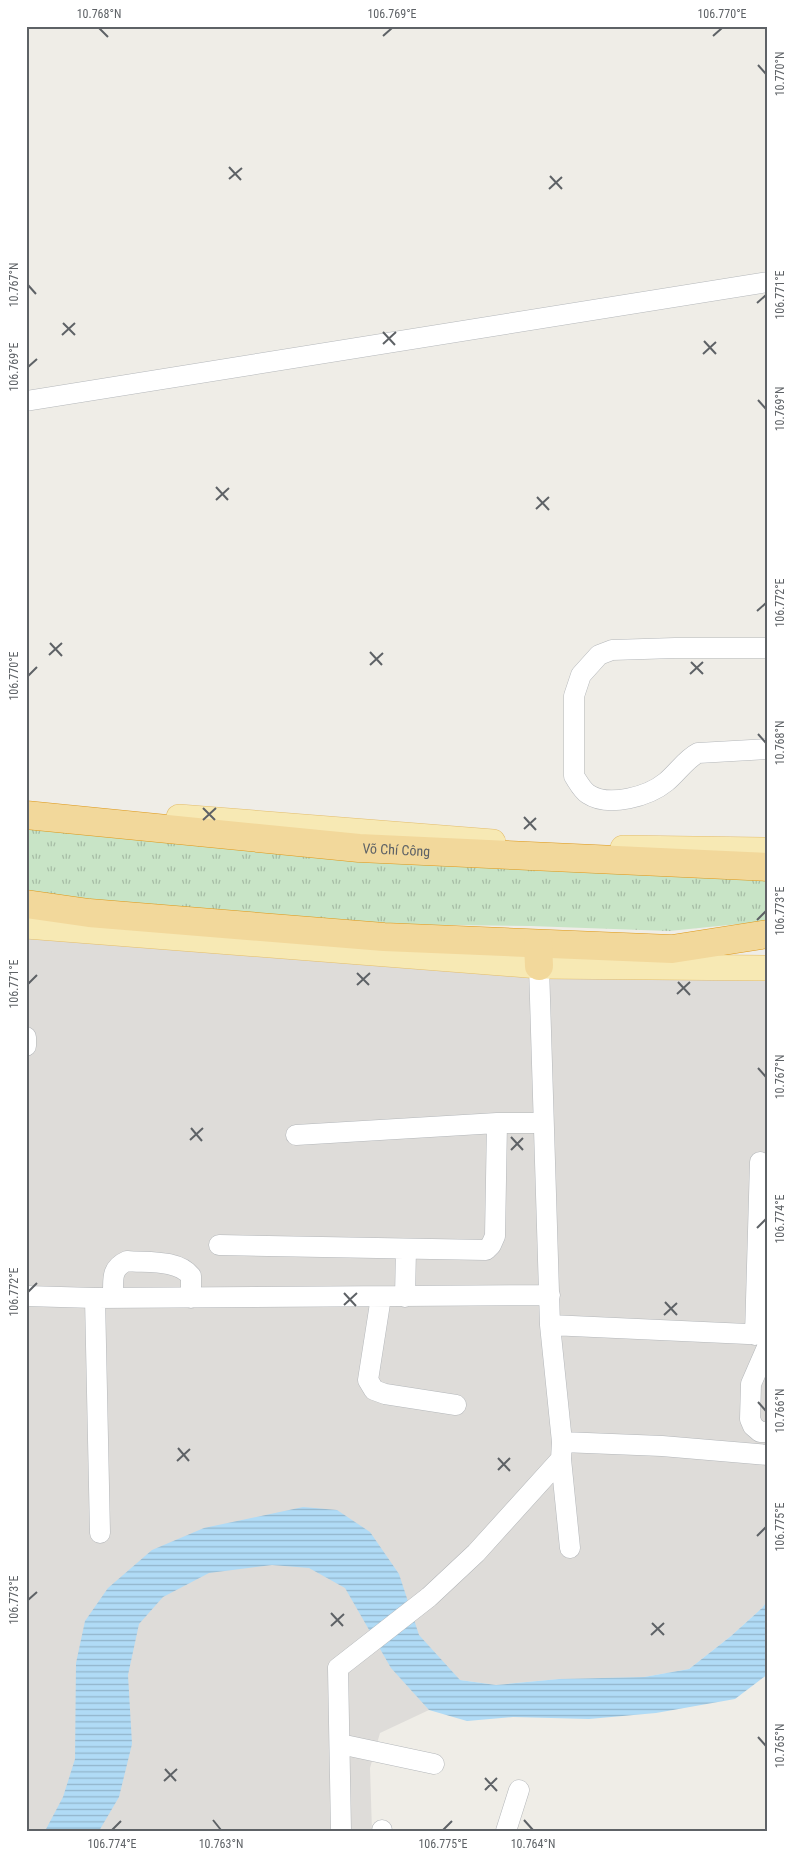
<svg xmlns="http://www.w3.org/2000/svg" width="794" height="1857" font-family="'Roboto Condensed',sans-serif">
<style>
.industrial{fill:#dedcd9}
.grass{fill:url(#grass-tufts)}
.water{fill:url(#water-rules)}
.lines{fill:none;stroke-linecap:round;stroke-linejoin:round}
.minor-casing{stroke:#b4b7ba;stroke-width:21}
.major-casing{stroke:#e3bd6c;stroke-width:26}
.highway-casing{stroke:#de9818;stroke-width:29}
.minor{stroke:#fff;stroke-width:20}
.major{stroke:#f7e9b4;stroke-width:25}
.highway{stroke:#f2d89b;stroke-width:28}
.ticks{fill:none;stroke:#5e6266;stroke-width:2}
.labels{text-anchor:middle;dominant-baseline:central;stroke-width:5;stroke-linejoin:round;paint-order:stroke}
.street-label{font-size:14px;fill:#5e6266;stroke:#fff}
.neatline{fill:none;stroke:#5e6266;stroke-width:2}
.ticks-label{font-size:12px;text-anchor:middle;fill:#5e6266}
</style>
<defs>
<pattern id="grass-tufts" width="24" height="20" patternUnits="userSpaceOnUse" patternTransform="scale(1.25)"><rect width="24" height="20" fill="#c8e4c6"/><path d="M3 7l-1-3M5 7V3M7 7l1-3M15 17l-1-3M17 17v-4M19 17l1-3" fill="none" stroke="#a6bca5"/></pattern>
<pattern id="water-rules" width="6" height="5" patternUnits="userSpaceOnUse" patternTransform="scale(1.25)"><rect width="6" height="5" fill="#b0dbf6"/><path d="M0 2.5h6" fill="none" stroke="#92b5cb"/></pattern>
</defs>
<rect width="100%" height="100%" fill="#efede7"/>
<!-- industrial -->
<path class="industrial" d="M26,935L768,976V1600L762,1608L731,1636L689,1669L644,1677L559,1679L496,1685L460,1680L429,1710L380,1733L370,1768L372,1831H26Z"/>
<!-- grass -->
<path class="grass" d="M26,826L768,872V921L669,931L530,926L366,924L26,898Z"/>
<!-- water -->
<path class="water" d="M303,1507L337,1510L370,1532L399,1574L419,1635L460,1680L496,1685L559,1679L644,1677L689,1669L731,1636L762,1608L768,1600V1674L735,1699L656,1713L589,1719L513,1717L467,1721L429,1710L391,1668L345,1588L309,1568L272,1565L209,1573L163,1597L139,1624L128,1675L132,1744L119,1797L99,1831H45L63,1797L75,1759L76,1663L85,1621L108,1588L152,1550L204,1528Z"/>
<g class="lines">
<!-- minor casing -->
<g class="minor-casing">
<path id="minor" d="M26,401L768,282
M768,648H675L612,650L599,655L581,675L574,696V776C578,782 582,790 588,794C609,808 649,796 666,782C677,773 686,759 698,753L768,749
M26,1037V1046
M296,1135L497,1123H543
M219,1245L486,1250L491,1245L495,1236L497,1123
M26,1296L95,1298L550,1295
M381,1297L368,1380L374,1390L385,1394L456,1405
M405,1297L406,1249
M95,1298L100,1533
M113,1298C114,1282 109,1269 127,1261C147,1263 177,1259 191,1276V1298
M550,1325L768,1335
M755,1335L760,1162
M768,1345L751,1384L750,1419L753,1426L760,1432H768
M562,1442L662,1446L768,1455
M561,1459L570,1548
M340,1744L434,1764
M382,1830V1831
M341,1831L338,1668L429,1597L476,1553L561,1459L562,1442L550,1325L539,966
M506,1831L519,1790"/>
</g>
<!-- major casing -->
<g class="major-casing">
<path id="major" d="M179,817L493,842
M623,848L768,850
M26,926L539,966L768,968"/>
</g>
<!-- highway casing -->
<g class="highway-casing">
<g id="highway">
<path id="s1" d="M26,815L359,848L768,867"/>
<path d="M26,904L89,913L384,937L672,949L768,934"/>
<path d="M538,944L539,966"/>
</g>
</g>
<!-- minor -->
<use href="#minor" class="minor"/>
<!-- major -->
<use href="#major" class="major"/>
<!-- highway -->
<use href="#highway" class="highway"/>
</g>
<!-- ticks -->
<path class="ticks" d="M99,28L108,37M383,36L392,28M713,36L722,28M758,65L766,74M229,167L241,180M550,176L562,189M229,179L242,168M549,189L562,177M28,285L36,294M757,303L766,295M63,323L75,335M383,332L395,345M62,335L75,323M704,341L716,354M383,344L396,332M703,354L716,342M28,367L37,359M758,400L766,409M216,487L228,500M537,497L549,510M216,500L229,488M536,509L549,497M757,611L766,603M50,643L62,656M370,652L382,665M49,655L62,643M691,662L703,674M370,665L383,653M690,674L703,662M28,676L37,667M758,734L766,743M203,808L215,820M524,817L536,830M203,820L216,808M524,829L536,818M757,920L766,911M357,973L369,985M678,982L690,995M28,984L37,975M357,985L370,973M677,994L690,982M758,1068L766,1077M191,1128L202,1141M511,1137L523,1150M190,1140L203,1128M511,1150L523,1138M757,1228L766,1219M28,1292L37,1283M344,1293L356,1306M665,1302L677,1315M344,1305L357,1293M664,1315L677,1303M758,1402L766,1411M178,1448L189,1461M498,1458L510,1471M177,1461L190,1449M498,1470L510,1458M757,1536L766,1527M28,1600L37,1592M331,1613L343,1626M652,1623L664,1635M331,1626L344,1614M651,1635L664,1623M758,1737L766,1746M165,1769L176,1781M485,1778L497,1791M164,1781L177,1769M485,1790L497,1778M213,1820L221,1830M524,1820L533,1830M112,1830L121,1821M443,1830L452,1821"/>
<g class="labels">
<!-- street labels -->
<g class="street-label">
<text stroke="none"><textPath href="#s1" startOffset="372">Võ Chí Công</textPath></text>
</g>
</g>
<!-- border -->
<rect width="794" height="1857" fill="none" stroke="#ffffff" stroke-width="55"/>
<rect x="28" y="28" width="738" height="1802" class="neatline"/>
<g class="ticks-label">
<text x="99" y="18">10.768°N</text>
<text x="392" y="18">106.769°E</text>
<text x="722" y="18">106.770°E</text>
<text transform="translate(780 74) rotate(-90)" y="4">10.770°N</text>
<text transform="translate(14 285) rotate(-90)" y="4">10.767°N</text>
<text transform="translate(780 295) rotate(-90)" y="4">106.771°E</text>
<text transform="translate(14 367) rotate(-90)" y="4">106.769°E</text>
<text transform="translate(780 409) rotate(-90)" y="4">10.769°N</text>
<text transform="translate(780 603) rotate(-90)" y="4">106.772°E</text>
<text transform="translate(14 676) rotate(-90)" y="4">106.770°E</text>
<text transform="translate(780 743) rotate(-90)" y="4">10.768°N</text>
<text transform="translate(780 911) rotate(-90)" y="4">106.773°E</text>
<text transform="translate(14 984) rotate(-90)" y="4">106.771°E</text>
<text transform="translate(780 1077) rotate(-90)" y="4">10.767°N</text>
<text transform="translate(780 1219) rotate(-90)" y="4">106.774°E</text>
<text transform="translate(14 1292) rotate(-90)" y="4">106.772°E</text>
<text transform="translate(780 1411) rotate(-90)" y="4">10.766°N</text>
<text transform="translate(780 1527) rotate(-90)" y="4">106.775°E</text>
<text transform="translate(14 1600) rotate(-90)" y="4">106.773°E</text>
<text transform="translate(780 1746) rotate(-90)" y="4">10.765°N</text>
<text x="112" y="1848">106.774°E</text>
<text x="221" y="1848">10.763°N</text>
<text x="443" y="1848">106.775°E</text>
<text x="533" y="1848">10.764°N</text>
</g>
</svg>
